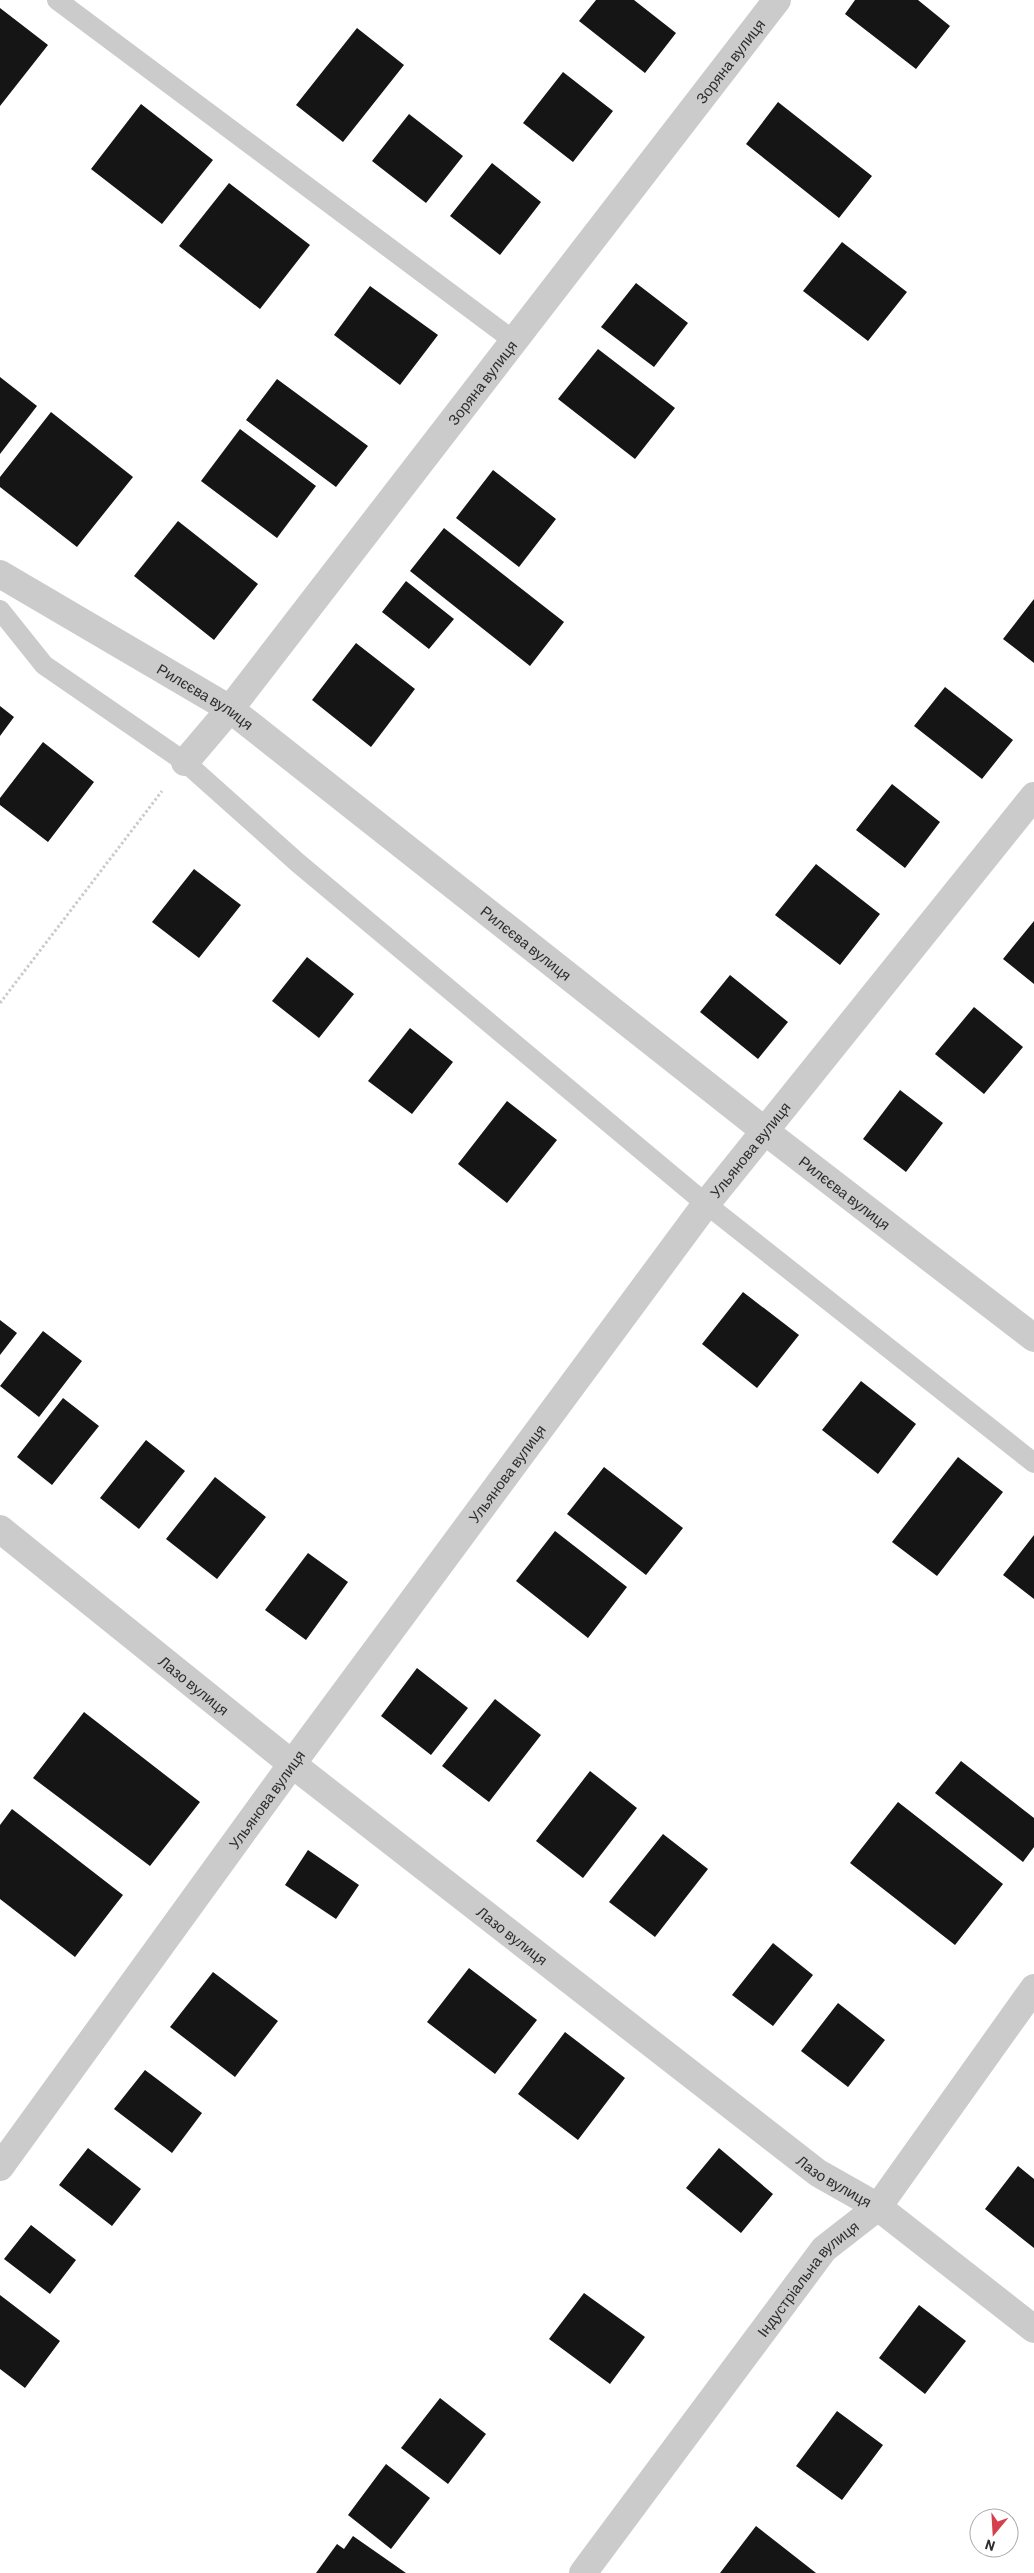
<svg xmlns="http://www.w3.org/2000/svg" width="1034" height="2573" font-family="Barlow,sans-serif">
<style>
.building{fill:#151515}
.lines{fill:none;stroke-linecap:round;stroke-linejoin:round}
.path{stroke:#cbcbcb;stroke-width:3;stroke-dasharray:2.5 2.5;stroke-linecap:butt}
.lane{stroke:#cbcbcb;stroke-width:20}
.street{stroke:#cbcbcb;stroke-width:28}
.labels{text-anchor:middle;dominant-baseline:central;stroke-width:5;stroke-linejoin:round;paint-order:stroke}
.street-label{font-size:15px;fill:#2e2e2e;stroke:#fff}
</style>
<rect width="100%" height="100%" fill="#fff"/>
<!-- building -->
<path class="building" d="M596,0H634L676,33L645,73L579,21Z
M855,0H918L950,26L916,69L845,14Z
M0,8L48,45L0,106Z
M357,28L404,65L343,142L296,105Z
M563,72L613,111L573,162L523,123Z
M778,102L872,176L839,218L746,144Z
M141,104L213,160L162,224L91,169Z
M409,114L463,156L426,203L372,161Z
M492,163L541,202L500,255L450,216Z
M229,183L310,245L260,309L179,246Z
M842,242L907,292L868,341L803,291Z
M636,283L688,323L654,367L601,327Z
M370,286L438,335L400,385L334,335Z
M598,349L675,408L635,459L558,399Z
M0,377L37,406L0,454Z
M277,379L368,446L336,487L246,420Z
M51,412L133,477L77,547L0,487V477Z
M240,429L316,486L277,538L201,481Z
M493,470L556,519L519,567L456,518Z
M178,521L258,584L214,640L134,576Z
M444,528L564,622L530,666L410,571Z
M406,581L454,619L429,649L382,612Z
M1034,599V663L1003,639Z
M356,643L415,689L371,747L312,700Z
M945,687L1013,740L982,779L914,726Z
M0,706L14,717L0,736Z
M43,742L94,782L48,842L0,805V798Z
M892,784L940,822L905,868L856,830Z
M816,864L880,914L840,965L775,915Z
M194,869L241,905L199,958L152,922Z
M1034,921V984L1003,959Z
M307,957L354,994L319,1038L272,1001Z
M730,975L788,1022L758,1059L700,1012Z
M974,1007L1023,1047L984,1094L935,1054Z
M410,1028L453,1062L412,1114L368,1081Z
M900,1090L943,1123L906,1172L863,1139Z
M507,1101L557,1140L507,1203L458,1164Z
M743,1292L799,1335L757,1388L702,1344Z
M0,1320L17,1333L0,1355Z
M43,1331L82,1361L39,1417L0,1386Z
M861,1381L916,1424L878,1474L822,1430Z
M63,1398L99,1426L52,1485L17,1457Z
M146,1440L185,1471L139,1529L100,1498Z
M958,1457L1003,1492L937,1576L892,1542Z
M604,1467L683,1528L646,1575L567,1514Z
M215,1477L266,1517L217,1579L166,1539Z
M555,1531L627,1587L588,1638L516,1581Z
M1034,1535V1599L1003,1575Z
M308,1553L348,1582L306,1640L265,1610Z
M417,1668L468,1708L431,1755L381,1716Z
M495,1699L541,1735L489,1802L442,1766Z
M84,1712L200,1802L150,1866L33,1778Z
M961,1761L1034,1818V1847L1023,1862L935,1793Z
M590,1771L637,1808L583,1878L536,1841Z
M898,1802L1003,1884L955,1945L850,1863Z
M12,1809L123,1895L75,1957L0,1899V1825Z
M663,1834L708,1869L655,1937L609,1902Z
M308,1850L359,1885L336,1919L285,1885Z
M773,1943L813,1975L773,2026L732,1995Z
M469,1968L537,2020L495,2074L427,2022Z
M213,1972L278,2021L235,2077L170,2027Z
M838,2003L885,2040L848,2087L801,2051Z
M565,2032L625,2078L578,2140L518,2094Z
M145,2070L202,2113L172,2153L114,2109Z
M88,2148L141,2189L112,2226L59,2185Z
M719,2148L773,2194L741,2233L686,2188Z
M1018,2166L1034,2179V2248L985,2209Z
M31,2225L76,2260L50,2294L4,2259Z
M584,2293L645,2337L610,2384L549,2339Z
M0,2295L60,2341L25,2388L0,2369Z
M919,2305L966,2341L925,2394L879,2358Z
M440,2398L486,2434L448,2484L401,2448Z
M837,2411L883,2445L842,2500L796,2466Z
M386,2464L430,2498L391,2549L348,2515Z
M756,2526L816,2573H720Z
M353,2536L406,2573H316L337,2544L344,2549Z"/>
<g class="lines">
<!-- path -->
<path class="path" d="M0,1003L162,791"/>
<!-- lane -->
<path class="lane" d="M57,0L514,341
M0,610L44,665L185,762L298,863L706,1204L1034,1463"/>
<!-- street -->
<g class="street">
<path id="s1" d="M0,574L230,709L766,1132L1034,1338"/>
<path id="s2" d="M185,762L230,709L777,0"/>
<path id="s3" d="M0,1529L292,1764L818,2173L878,2207L1034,2329"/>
<path id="s4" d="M0,2167L292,1764L706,1204L1034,796"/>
<path id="s5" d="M583,2573L824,2249L878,2207L1034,1988"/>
</g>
</g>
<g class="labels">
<!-- street labels -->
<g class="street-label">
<text stroke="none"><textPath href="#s2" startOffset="888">Зоряна вулиця</textPath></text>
<text stroke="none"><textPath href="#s2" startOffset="482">Зоряна вулиця</textPath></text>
<text stroke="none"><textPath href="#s1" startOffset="239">Рилєєва вулиця</textPath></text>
<text stroke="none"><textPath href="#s1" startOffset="644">Рилєєва вулиця</textPath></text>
<text stroke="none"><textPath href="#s4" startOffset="1264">Ульянова вулиця</textPath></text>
<text stroke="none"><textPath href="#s1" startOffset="1049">Рилєєва вулиця</textPath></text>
<text stroke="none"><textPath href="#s4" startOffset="859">Ульянова вулиця</textPath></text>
<text stroke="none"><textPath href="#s3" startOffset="249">Лазо вулиця</textPath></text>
<text stroke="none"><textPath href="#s4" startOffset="454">Ульянова вулиця</textPath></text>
<text stroke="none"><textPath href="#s3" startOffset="654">Лазо вулиця</textPath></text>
<text stroke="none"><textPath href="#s3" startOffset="1059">Лазо вулиця</textPath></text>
<text stroke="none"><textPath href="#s5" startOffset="371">Індустріальна вулиця</textPath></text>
</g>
</g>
<!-- north arrow -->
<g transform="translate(994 2533) rotate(198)"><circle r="24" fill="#ffffff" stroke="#ababab"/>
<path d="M0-4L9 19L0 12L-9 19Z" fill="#d4414d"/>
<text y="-8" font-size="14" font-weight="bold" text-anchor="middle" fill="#2e2e2e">N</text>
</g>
</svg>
